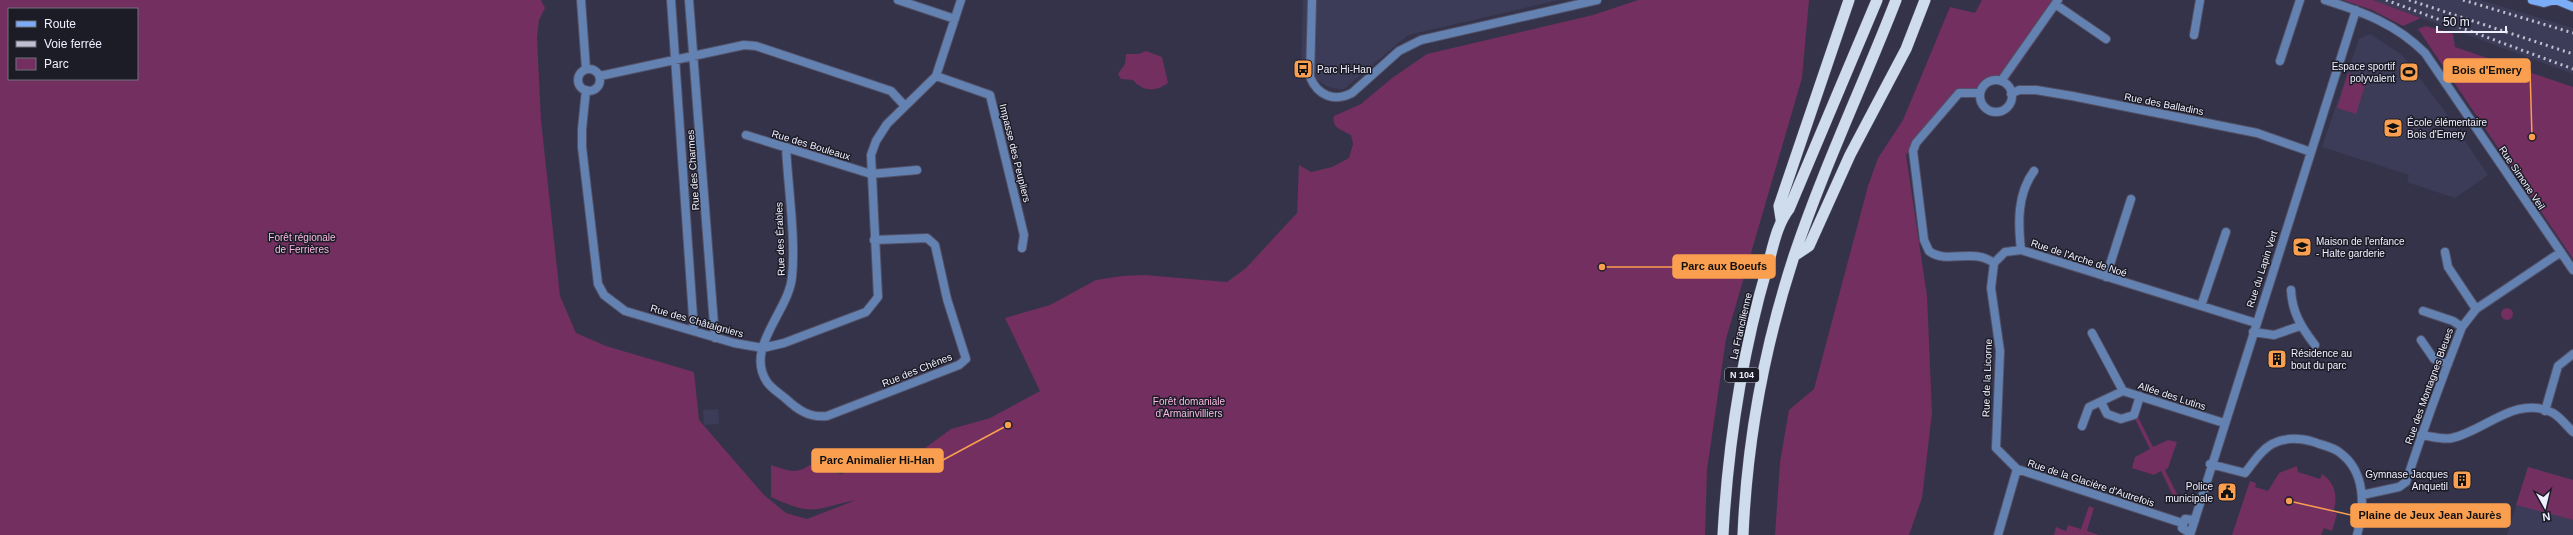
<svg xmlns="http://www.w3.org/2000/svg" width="2573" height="535" font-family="Arial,sans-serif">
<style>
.built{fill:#3d3c58}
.green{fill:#722f60;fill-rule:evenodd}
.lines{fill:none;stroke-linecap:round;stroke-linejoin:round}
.minor-casing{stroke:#525167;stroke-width:10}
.secondary-casing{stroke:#525167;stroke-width:10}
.trunk-casing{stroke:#525167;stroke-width:12}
.minor{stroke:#6382b2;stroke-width:8}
.secondary{stroke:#7bacf8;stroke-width:8}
.trunk{stroke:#cedcee;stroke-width:11}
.rail{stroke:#c0bfd1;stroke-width:3;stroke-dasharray:2 4;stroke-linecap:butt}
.labels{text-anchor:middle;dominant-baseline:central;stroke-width:3;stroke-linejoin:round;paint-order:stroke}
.shield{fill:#1c1c27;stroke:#b0b0be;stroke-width:1}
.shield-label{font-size:9px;font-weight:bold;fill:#efefff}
.poi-label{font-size:10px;fill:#efefff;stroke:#1c1c27;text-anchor:start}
.street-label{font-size:10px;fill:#efefff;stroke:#1c1c27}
.park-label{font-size:10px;fill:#f9bae4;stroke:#1c1c27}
.leader{fill:none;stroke:#fa9f4f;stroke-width:1.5}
.callout-dot{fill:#fa9f4f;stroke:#1c1c27;stroke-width:1.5}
.callout{fill:#fa9f4f;stroke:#fa9f4f;stroke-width:1.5}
.callout-label{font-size:11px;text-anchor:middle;font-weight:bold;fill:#111}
</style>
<rect width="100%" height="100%" fill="#34334a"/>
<!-- built -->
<path class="built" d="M1303,0H1559L1408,35L1344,89H1339L1328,87L1301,69Z
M2373,0H2480L2573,28V74Z
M2370,34L2402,55L2444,110L2488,175L2455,198L2407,182L2409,175L2322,147L2359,39Z
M718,409L719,424L704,425L703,410Z
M2528,467L2573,480V535H2507Z"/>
<!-- green -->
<path class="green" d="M0,0H541L545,8L539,20L537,37L541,120L560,296L576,333L606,346L694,372L699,420L764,495L786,513L807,519L856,500C813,509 815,517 771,497V465C784,469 797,476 809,465L841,474L889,456L917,454L951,429L990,418L1040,391L1005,318L1050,305L1096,280L1122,276L1144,275L1227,282L1246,268L1297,213L1299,165L1311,172L1332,167L1349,158L1353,144L1351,135C1342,130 1331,128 1334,116L1361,104L1392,78L1427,54L1593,15L1638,0H1809L1802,78L1726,339L1707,470L1705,535H0ZM9,9H137V79H9Z
M1982,0H2052L2045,10L2053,16L2008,80C1984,75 1991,84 1976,88C1968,90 1961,87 1954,92L1906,155L1927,296L1932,413L1922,498L1909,535H1775L1780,462L1789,410L1814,389L1868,186L1878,158L1903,120L1950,7L1975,13Z
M2343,0H2373L2421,18L2403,26L2372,10Z
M2426,26L2453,34L2455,47L2573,87V259L2418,29Z
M1146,51L1162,57L1168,83C1156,92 1143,92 1133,80L1121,79L1118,74L1125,64L1126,54H1139Z
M2348,73L2367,79L2356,114L2337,108Z
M2501 314a6 6 0 1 1 12 0a6 6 0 1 1-12 0Z
M2137,415L2153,447L2168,440L2177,442L2168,468L2165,470L2177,494L2176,497L2173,496L2161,471L2154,475L2132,468L2135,457L2150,449L2134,417Z
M2297,466L2298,472L2320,479L2322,474C2336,483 2338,498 2333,512L2337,514L2332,531L2324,528L2321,535H2232L2250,481L2256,483L2255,487L2268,491L2279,473Z
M2528,467L2573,480V520L2516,505Z
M2089,506L2094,508L2087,531L2099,535H2054L2056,527L2066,531L2068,525L2081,529Z"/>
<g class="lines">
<!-- minor casing -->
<g class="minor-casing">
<path id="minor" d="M581,0L586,69
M671,0L694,331
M689,0L715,338
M898,0L955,19
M1312,0L1310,77C1318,96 1334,102 1352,93L1399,51L1421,40L1597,0
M2325,0C2363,12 2396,24 2425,53L2573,270
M2055,4L2106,39
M2194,35L2200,0
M2280,61L2300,0
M578 80a11 11 0 1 1 22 0a11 11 0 1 1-22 0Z
M600,76L744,45L756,46L891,91L904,105
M936,76L990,95L1024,235L1022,248
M1980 96a16 16 0 1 1 32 0a16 16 0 1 1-32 0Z
M2001,81L2058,0
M586,90L582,129V147L598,284L604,295L625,311L734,343L763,348L784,343L866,312L878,297L871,155L876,141L887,124L936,76L961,0
M1980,93H1959L1916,143L1913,151L1924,240L1929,251C1947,265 1972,247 1994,263L2005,252L2021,250L2256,323
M2011,94L2019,90H2036L2072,96L2257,133L2311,152
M746,135L871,174L917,170
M786,147C788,187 796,239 792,277C789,311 744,348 767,382C771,388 779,393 785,398C798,410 809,418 827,416L959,365L966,359L947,299L935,245L927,238L874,240
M2021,250C2018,223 2017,194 2034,171
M2445,252L2448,267L2476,309
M1994,263L1991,288L2000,351L1996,448L2017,469
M2106,277L2131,199
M2291,290C2292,312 2301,327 2315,345
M2201,306L2226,232
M2423,311L2453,321L2462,327
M2253,332L2274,335L2300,326
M2092,333L2123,391
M2421,340L2434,359L2448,364
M2101,402L2107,414L2121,419L2134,415L2140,396
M2545,411L2558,366L2573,354
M2082,426L2089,407L2123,391L2224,423
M2421,435C2430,436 2443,440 2452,438C2485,431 2516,394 2553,413C2560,417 2567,426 2573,432
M2210,464L2245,473C2253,463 2261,450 2272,444C2285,437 2300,438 2314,442C2321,445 2333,447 2339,452C2366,471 2365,507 2357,535
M2017,469L2182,523
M2362,495L2399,487L2406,482C2423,430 2442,378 2462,327L2476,309L2561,252
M2190,533L2182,528L2185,519L2195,520
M1998,535L2017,469
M2190,535L2356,10"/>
</g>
<!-- secondary casing -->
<g class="secondary-casing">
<path id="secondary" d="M2532,0L2544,3L2555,0
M2556,0L2573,7"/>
</g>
<!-- trunk casing -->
<g class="trunk-casing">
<path id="trunk" d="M1781,219L1779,206L1849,0
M1794,256L1809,246L1850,155L1906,49L1925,0
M1723,535C1728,445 1742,354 1767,268C1773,248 1776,226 1789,209L1877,0
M1743,535C1747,441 1765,345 1794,256C1823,169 1863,85 1896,0"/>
</g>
<!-- minor -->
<use href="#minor" class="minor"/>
<!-- secondary -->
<use href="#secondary" class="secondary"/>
<!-- trunk -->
<use href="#trunk" class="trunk"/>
<!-- rail -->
<path class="rail" d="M2386,0L2573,69
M2409,0L2573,54
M2463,0L2573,33"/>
</g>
<!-- icons -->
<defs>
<g id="bus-square" transform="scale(1)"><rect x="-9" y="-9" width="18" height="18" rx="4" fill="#fa9f4f" stroke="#1c1c27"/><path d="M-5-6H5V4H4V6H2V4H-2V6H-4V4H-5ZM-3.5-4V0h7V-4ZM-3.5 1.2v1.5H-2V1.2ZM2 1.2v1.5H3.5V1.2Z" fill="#111"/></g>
<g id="stadium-square" transform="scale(1)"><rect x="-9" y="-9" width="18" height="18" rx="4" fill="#fa9f4f" stroke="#1c1c27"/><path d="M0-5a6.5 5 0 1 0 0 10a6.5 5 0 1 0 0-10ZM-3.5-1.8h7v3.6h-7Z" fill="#111"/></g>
<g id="school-square" transform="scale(1)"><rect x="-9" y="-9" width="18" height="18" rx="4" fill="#fa9f4f" stroke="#1c1c27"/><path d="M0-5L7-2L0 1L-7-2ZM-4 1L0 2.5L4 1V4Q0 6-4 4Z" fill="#111"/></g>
<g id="building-square" transform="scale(1)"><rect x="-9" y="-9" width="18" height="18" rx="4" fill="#fa9f4f" stroke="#1c1c27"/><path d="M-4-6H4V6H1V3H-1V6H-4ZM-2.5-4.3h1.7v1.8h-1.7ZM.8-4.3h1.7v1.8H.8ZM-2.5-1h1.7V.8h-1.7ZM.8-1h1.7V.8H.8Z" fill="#111"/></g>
<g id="civic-square" transform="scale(1)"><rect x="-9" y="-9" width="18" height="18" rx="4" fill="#fa9f4f" stroke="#1c1c27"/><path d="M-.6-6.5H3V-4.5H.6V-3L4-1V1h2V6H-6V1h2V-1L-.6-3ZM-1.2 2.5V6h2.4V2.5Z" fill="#111"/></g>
</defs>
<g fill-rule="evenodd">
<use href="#bus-square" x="1303" y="69"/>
<use href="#stadium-square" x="2409" y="72"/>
<use href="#school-square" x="2393" y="128"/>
<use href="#school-square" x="2302" y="247"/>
<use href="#building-square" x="2277" y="359"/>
<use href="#building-square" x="2462" y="480"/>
<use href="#civic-square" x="2227" y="492"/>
</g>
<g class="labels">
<!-- shield labels -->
<rect class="shield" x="1725" y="368" width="34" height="14" rx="3"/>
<g class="shield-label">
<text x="1742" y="375">N 104</text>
</g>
<!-- poi labels -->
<g class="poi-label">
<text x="2395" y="66" text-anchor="end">Espace sportif<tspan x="2395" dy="12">polyvalent</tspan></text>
<text x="1317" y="69">Parc Hi-Han</text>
<text x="2407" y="122">École élémentaire<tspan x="2407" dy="12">Bois d'Emery</tspan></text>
<text x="2316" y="241">Maison de l'enfance<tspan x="2316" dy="12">- Halte garderie</tspan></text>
<text x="2291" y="353">Résidence au<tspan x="2291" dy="12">bout du parc</tspan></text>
<text x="2448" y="474" text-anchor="end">Gymnase Jacques<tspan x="2448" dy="12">Anquetil</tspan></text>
<text x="2213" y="486" text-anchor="end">Police<tspan x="2213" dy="12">municipale</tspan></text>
</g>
<!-- street labels -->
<g class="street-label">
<text transform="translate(2164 104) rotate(11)">Rue des Balladins</text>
<text transform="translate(811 145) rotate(17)">Rue des Bouleaux</text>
<text transform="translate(1015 153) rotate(76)">Impasse des Peupliers</text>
<text transform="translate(693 170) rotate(-94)">Rue des Charmes</text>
<text transform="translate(2522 178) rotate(56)">Rue Simone Veil</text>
<text transform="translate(780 239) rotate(-92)">Rue des Érables</text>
<text transform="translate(2079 258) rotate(18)">Rue de l'Arche de Noé</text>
<text transform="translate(2262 269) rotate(-72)">Rue du Lapin Vert</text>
<text transform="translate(697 321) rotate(16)">Rue des Châtaigniers</text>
<text transform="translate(1741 326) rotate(-77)">La Francilienne</text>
<text transform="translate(917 370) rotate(-22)">Rue des Chênes</text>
<text transform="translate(1987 378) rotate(-88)">Rue de la Licorne</text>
<text transform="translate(2429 386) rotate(-70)">Rue des Montagnes Bleues</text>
<text transform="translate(2172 396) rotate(18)">Allée des Lutins</text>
<text transform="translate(2091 483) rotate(18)">Rue de la Glacière d'Autrefois</text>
</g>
<!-- park labels -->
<g class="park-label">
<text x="302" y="237">Forêt régionale<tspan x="302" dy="12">de Ferrières</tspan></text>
<text x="1189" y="401">Forêt domaniale<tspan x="1189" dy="12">d'Armainvilliers</tspan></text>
</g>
</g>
<!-- callouts -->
<path class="leader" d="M2532 137L2530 70M1602 267L1673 267M1008 425L943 460M2289 501L2351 515"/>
<g class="callout-dot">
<circle cx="2532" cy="137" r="4"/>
<circle cx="1602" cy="267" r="4"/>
<circle cx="1008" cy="425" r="4"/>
<circle cx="2289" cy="501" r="4"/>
</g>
<g class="callout">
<rect x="2444" y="59" width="86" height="23" rx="4"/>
<rect x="1673" y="255" width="102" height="23" rx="4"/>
<rect x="812" y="449" width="131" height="23" rx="4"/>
<rect x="2351" y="504" width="159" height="23" rx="4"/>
</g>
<g class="callout-label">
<text x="2487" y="74">Bois d'Emery</text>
<text x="1724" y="270">Parc aux Boeufs</text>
<text x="877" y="464">Parc Animalier Hi-Han</text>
<text x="2430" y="519">Plaine de Jeux Jean Jaurès</text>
</g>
<!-- legend -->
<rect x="8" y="8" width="130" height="72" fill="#1c1c27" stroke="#70707d"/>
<rect x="16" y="21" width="20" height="6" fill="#7bacf8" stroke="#70707d"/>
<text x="44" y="28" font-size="12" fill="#efefff">Route</text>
<rect x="16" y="41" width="20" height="6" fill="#c0bfd1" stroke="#70707d"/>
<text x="44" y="48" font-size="12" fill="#efefff">Voie ferrée</text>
<rect x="16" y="58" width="20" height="12" fill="#722f60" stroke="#70707d"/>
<text x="44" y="68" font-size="12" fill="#efefff">Parc</text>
<!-- north arrow -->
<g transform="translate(2545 507) rotate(172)" stroke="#1c1c27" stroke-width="3" paint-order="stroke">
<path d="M0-3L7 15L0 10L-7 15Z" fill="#efefff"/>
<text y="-6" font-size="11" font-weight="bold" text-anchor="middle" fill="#efefff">N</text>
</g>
<!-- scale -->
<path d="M2437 26v6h69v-6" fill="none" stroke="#efefff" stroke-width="2"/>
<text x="2443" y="26" font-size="12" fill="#efefff" stroke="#1c1c27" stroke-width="3" paint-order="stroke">50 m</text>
</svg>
